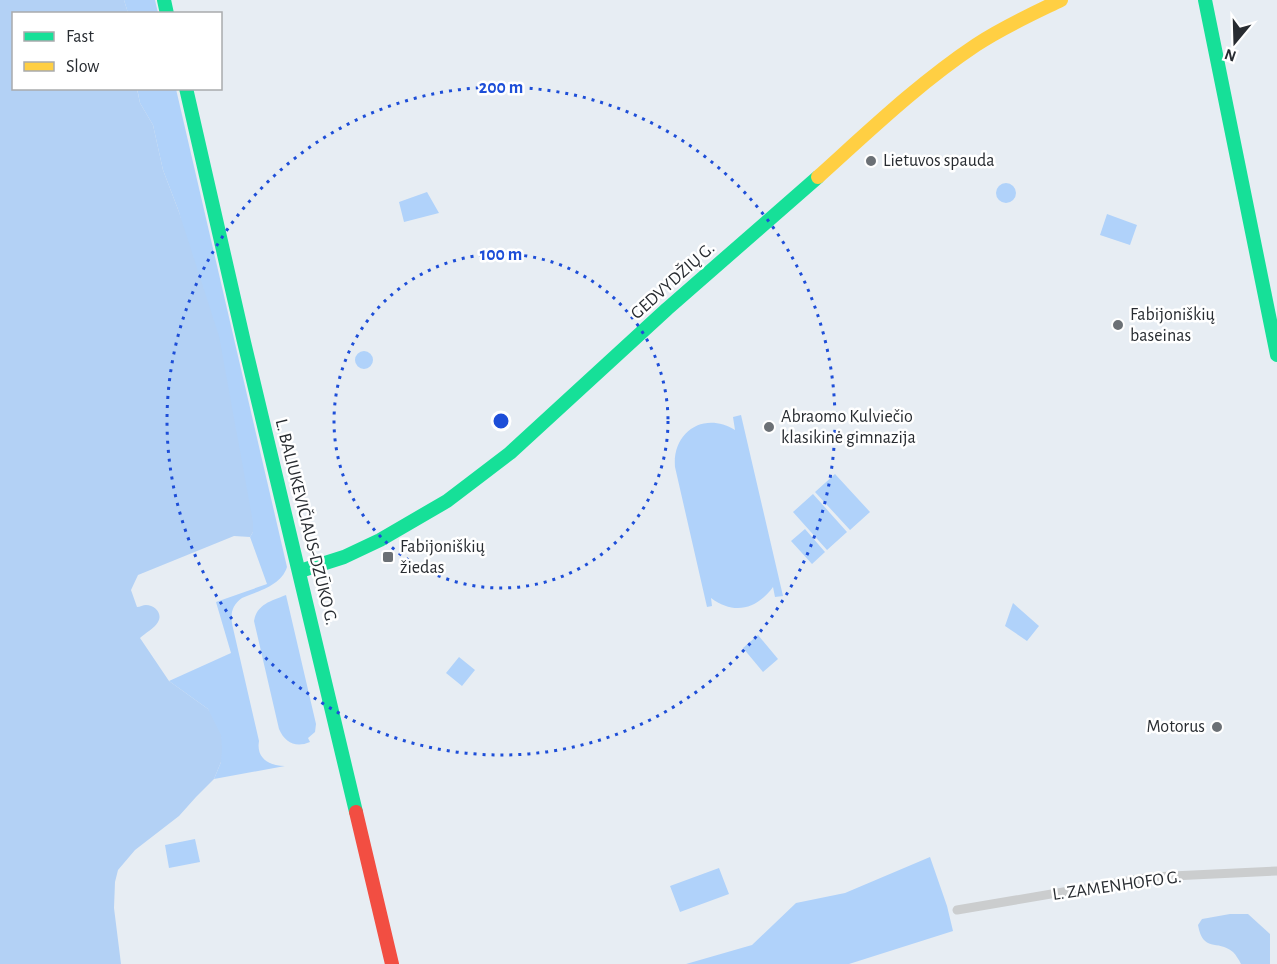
<svg xmlns="http://www.w3.org/2000/svg" width="1277" height="964" font-family="'Alegreya Sans',sans-serif">
<style>
.green{fill:#b0d2fa}
.forest{fill:#b3d1f5}
.lines{fill:none;stroke-linecap:round;stroke-linejoin:round}
.street{stroke:#cbcdce;stroke-width:9}
.fast{stroke:#16e098;stroke-width:14}
.slow{stroke:#ffcf43;stroke-width:14}
.jam{stroke:#f24e42;stroke-width:14}
.ring{fill:none;stroke:#1d4ed8;stroke-width:3;stroke-dasharray:3 6}
.poi-dot{fill:#6b7075;stroke:#fff;stroke-width:2}
.labels{text-anchor:middle;dominant-baseline:central;stroke-width:5;stroke-linejoin:round;paint-order:stroke}
.poi-label{font-size:18px;fill:#282c31;stroke:#fff;text-anchor:start}
.street-label{font-size:18px;fill:#282c31;stroke:#fff}
.centre{fill:#1d4ed8;stroke:#fff;stroke-width:3}
.ring-label{font-size:18px;text-anchor:middle;font-weight:bold;fill:#1d4ed8;stroke:#fff;stroke-width:5;stroke-linejoin:round;paint-order:stroke}
</style>
<rect width="100%" height="100%" fill="#e7edf3"/>
<!-- green -->
<path class="green" d="M124,0H155L158,13H128Z
M137,88L176,89L287,567C281,586 258,591 242,598C231,606 230,615 233,628L259,741C256,758 269,766 285,766L214,779L221,762L208,709L169,681L231,653L216,602L267,584L250,537L253,532L179,212L163,170L153,125L140,103Z
M996 193a10 10 0 1 1 20 0a10 10 0 1 1-20 0Z
M427,192L439,213L404,222L399,202Z
M1107,214L1137,225L1130,245L1100,235Z
M355 360a9 9 0 1 1 18 0a9 9 0 1 1-18 0Z
M741,415L783,596L775,597L773,587C756,610 734,615 711,598L712,606L707,607L675,467C672,431 705,411 735,430L733,417Z
M835,474L870,512L850,530L815,492Z
M813,494L847,532L827,550L793,512Z
M805,529L825,552L812,564L791,541Z
M286,595L316,724L315,732L308,738L310,742C296,748 285,743 279,729L254,621C257,604 271,601 286,595Z
M1013,603L1039,626L1027,641L1005,626Z
M758,635L778,659L763,672L743,648Z
M459,657L475,670L462,686L446,673Z
M195,839L200,862L169,868L165,845Z
M930,857L947,906L953,931L849,964H686L752,945L796,903L845,893Z
M719,868L729,894L680,912L670,886Z"/>
<!-- forest -->
<path class="forest" d="M0,0H124L128,13L14,14V88L137,89L140,103L153,125L163,170L179,212L219,336L253,522V532L250,537L234,536L138,575L131,590L137,607C140,607 143,605 146,605C155,605 163,614 158,622C154,629 145,633 140,638L169,681L208,709L221,735L222,749L221,762L214,779L196,797L179,816L135,850L118,870L115,882L114,908L121,964H0Z
M1230,914H1248L1270,934V964H1241C1239,960 1236,955 1233,952C1217,939 1203,953 1198,925L1202,919Z"/>
<g class="lines">
<!-- street -->
<path class="street" d="M957,910L1151,877L1277,871"/>
<!-- fast -->
<path class="fast" d="M164,0L167,14
M1205,0L1277,355
M186,88L244,342L356,812
M300,571L344,557L380,540L447,501L472,482L510,453L667,309L818,177"/>
<!-- slow -->
<path class="slow" d="M818,177C869,131 919,83 976,45C1003,27 1032,14 1061,0"/>
<!-- jam -->
<path class="jam" d="M356,812L392,964"/>
</g>
<!-- distance rings -->
<g class="ring">
<circle cx="501" cy="421" r="167"/>
<circle cx="501" cy="421" r="334"/>
</g>
<!-- markers -->
<g class="poi-dot">
<circle cx="871" cy="161" r="6"/>
<circle cx="1118" cy="325" r="6"/>
<circle cx="769" cy="427" r="6"/>
<rect x="382" y="551" width="12" height="12" rx="3"/>
<circle cx="1217" cy="727" r="6"/>
</g>
<g class="labels">
<!-- poi labels -->
<g class="poi-label">
<text x="883" y="161">Lietuvos spauda</text>
<text x="1130" y="315">Fabijoniškių<tspan x="1130" dy="21">baseinas</tspan></text>
<text x="781" y="417">Abraomo Kulviečio<tspan x="781" dy="21">klasikinė gimnazija</tspan></text>
<text x="400" y="547">Fabijoniškių<tspan x="400" dy="21">žiedas</tspan></text>
<text x="1205" y="727" text-anchor="end">Motorus</text>
</g>
<!-- street labels -->
<g class="street-label">
<text transform="translate(673 281) rotate(-42)">GEDVYDŽIŲ G.</text>
<text transform="translate(306 522) rotate(76)">L. BALIUKEVIČIAUS-DZŪKO G.</text>
<text transform="translate(1117 886) rotate(-8)">L. ZAMENHOFO G.</text>
</g>
</g>
<circle cx="501" cy="421" r="9" class="centre"/>
<g class="ring-label">
<text x="501" y="93">200 m</text>
<text x="501" y="260">100 m</text>
</g>
<!-- legend -->
<rect x="12" y="12" width="210" height="78" fill="#ffffff" stroke="#a9abad" stroke-width="1.5"/>
<rect x="24" y="32" width="30" height="9" fill="#16e098" stroke="#a9abad" stroke-width="1.5"/>
<text x="66" y="42" font-size="18" fill="#282c31">Fast</text>
<rect x="24" y="62" width="30" height="9" fill="#ffcf43" stroke="#a9abad" stroke-width="1.5"/>
<text x="66" y="72" font-size="18" fill="#282c31">Slow</text>
<!-- north arrow -->
<g transform="translate(1235 42) rotate(199)" stroke="#ffffff" stroke-width="4.5" paint-order="stroke">
<path d="M0-4.5L10 22L0 15L-10 22Z" fill="#282c31"/>
<text y="-9" font-size="16" font-weight="bold" text-anchor="middle" fill="#282c31">N</text>
</g>
</svg>
